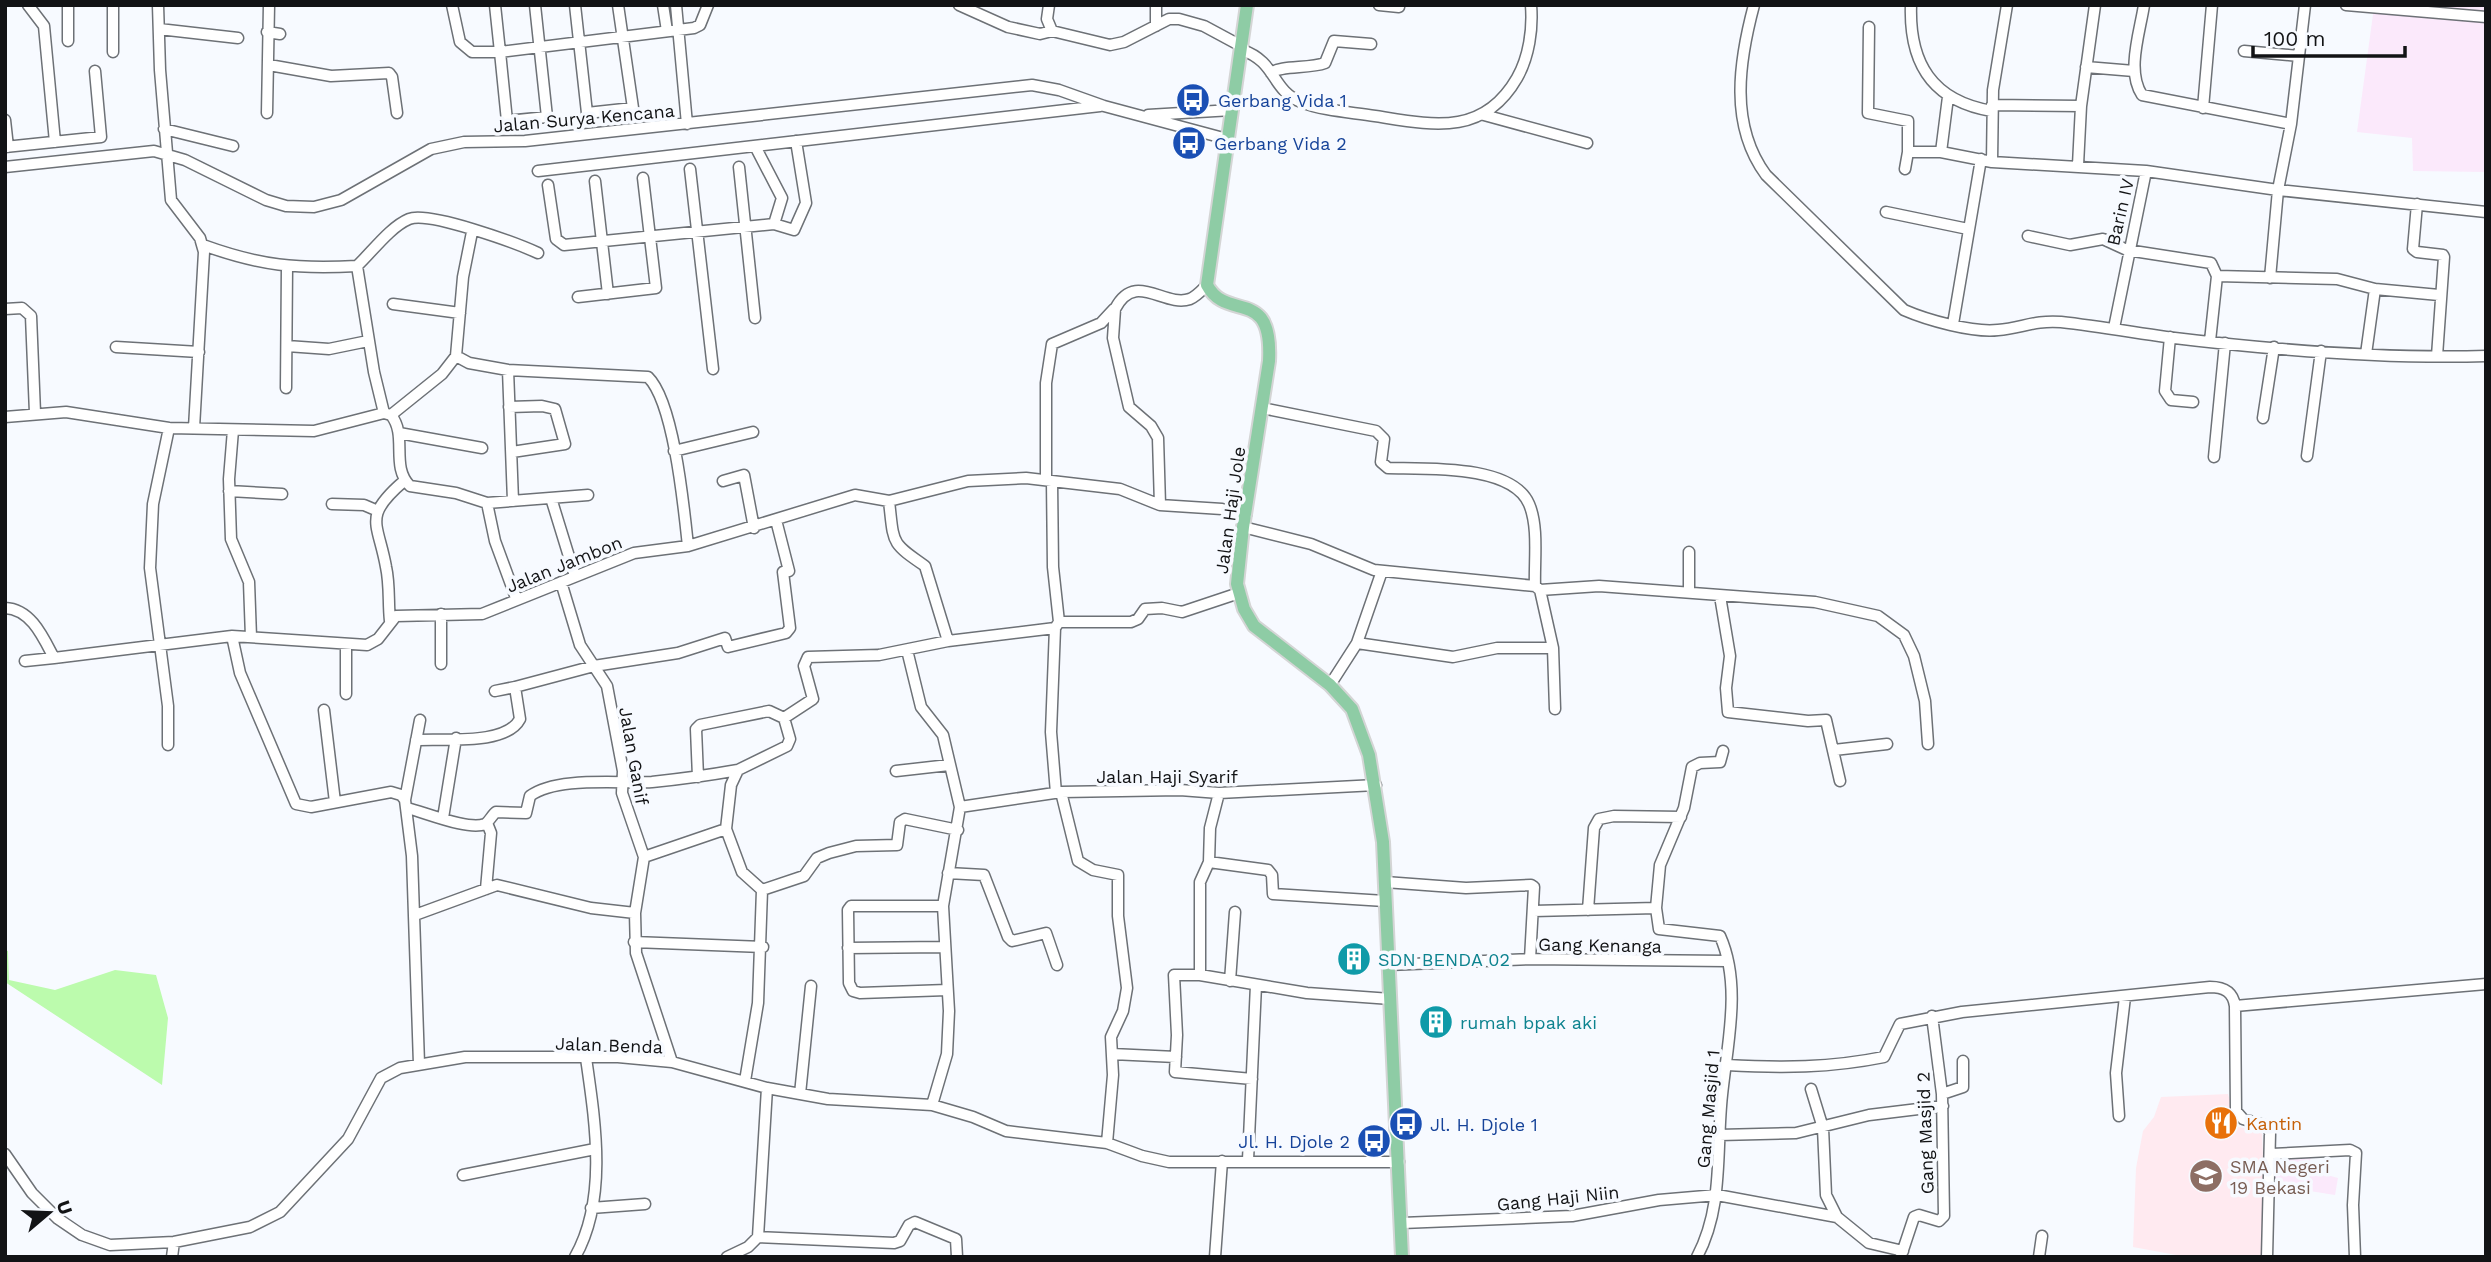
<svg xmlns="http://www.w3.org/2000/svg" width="2491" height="1262" font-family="'Work Sans',sans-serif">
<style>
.industrial{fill:#fbe9fb}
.education{fill:#ffeaf0}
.green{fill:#bcfbad}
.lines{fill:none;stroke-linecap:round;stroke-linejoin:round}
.minor-casing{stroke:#6d7176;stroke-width:13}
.major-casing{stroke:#d4d5d5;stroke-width:16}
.minor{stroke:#fff;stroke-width:10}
.major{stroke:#8ecca5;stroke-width:12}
.labels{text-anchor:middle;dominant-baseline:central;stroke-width:7;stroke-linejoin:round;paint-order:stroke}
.transit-label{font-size:18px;fill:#164399;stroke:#f7faff;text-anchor:start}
.street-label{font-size:18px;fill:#121315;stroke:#f7faff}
.culture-label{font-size:18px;fill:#0d838f;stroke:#f7faff;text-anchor:start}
.food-label{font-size:18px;fill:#c56008;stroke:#f7faff;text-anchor:start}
.education-label{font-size:18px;fill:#785e54;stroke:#f7faff;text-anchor:start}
</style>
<rect width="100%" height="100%" fill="#f7faff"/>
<!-- industrial -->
<path class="industrial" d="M2367,5H2486V172L2413,171L2412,138L2357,132L2374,7Z
M2311,1154L2309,1170L2338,1178L2335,1195L2272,1185V1159L2286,1155L2300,1158L2302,1155Z"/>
<!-- education -->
<path class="education" d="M2228,1094L2238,1127L2262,1131L2265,1218L2261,1257H2187L2133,1247L2136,1168L2143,1131L2154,1117L2161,1097Z"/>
<!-- green -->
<path class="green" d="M5,950L8,951L9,980L55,990L115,970L156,975L168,1018L162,1085L5,982Z"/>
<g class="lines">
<!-- minor casing -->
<g class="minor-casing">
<path id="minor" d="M28,5L44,26L55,142
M158,5L160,70L171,200L200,238L204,252L194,428
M452,5L460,42L472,52H500L495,5
M535,5L547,117L507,121L500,52L694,28L700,25L708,5
M575,5L587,113L633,108L618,5
M663,5L667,31
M676,5L687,124
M959,5L1008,27L1040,34L1052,31L1110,45L1124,42L1169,19H1179L1204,26L1243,47
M1049,5L1047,19L1052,31
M1379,5L1399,7
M1754,5C1739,61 1729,125 1766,175L1904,310C1927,320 1973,333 1998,330C2022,328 2034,320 2061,322C2096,326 2131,332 2166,337C2272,350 2380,359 2486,356
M1911,5C1909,63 1932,101 1992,111
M2144,5C2140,32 2126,71 2142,95L2291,124
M2305,5L2291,124L2278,190L2486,212
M2346,5L2486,17
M1156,26V5
M1869,27L1868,113L1908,121V152
M159,29L238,38
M267,32L280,34
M68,41V5
M1242,50C1277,62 1271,90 1301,102C1324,111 1350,112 1375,116C1432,125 1483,137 1517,78C1529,57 1533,29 1531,5
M2244,51L2299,56
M113,52V5
M269,65L331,76L389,73L392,77L397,113
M2086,67L2134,71
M1271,73C1281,65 1309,69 1325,63L1334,41L1371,44
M1992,105L2081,106
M2203,108L2212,5
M267,113L269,5
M1148,115L1232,110
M1484,115L1587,143
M5,120L8,147
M164,129L233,146
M755,146L782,198L774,224
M5,147L101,137L95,71
M1941,152L1948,97
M1992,162L1993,90L2007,5
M2078,165L2081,106L2095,5
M5,167L154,151L185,160L266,200L286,206L314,207L341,200L431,149L464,142L525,141L1032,85L1059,90L1104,106L1227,139
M739,167L755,318
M690,169L713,369
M1905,169L1908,152H1941L1992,162L2146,171L2114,328
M538,171L1100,106
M2146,171L2278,190L2270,278
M595,181L608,294
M548,185L556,239L564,245L774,224L794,230L806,203L796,141
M2417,204L2413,249L2417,252L2443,255L2444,257L2437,356
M1886,212L1968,229
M472,232L463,277L456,356L469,363L508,370L648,377C674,402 684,509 688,546
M2028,236L2070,245L2103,239L2127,250L2211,263L2217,276L2210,341
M203,245C261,266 296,269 357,266C372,252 390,227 409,219C429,211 516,243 538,253
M357,266L374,372L384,413
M2217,276L2337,279L2375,289L2439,295
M578,297L656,288L643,178
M393,304L460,313
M5,309L22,308L31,316L35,413
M1953,324L1981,159
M2170,337L2165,391L2171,400L2193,402
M287,346L329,349L368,341
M116,347L199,352
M2366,354L2375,289
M508,370L513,501
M286,388L287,266
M509,407L542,406L555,409L565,444L512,452
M1262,408L1376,431L1384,439L1381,462L1388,468C1425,469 1512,464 1529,504C1539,527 1534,562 1535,586
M391,415L442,374L456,356
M5,417L66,412L169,428L314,431L384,413L391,415C408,436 390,466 410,486L456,493L487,503L495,541L516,598
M2263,418L2274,347
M233,430L229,479L231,539L249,582L251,637
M399,433L482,448
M674,451L753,432
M2307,456L2321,351
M2214,457L2225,343
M1046,480V383L1052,344L1101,323L1114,309
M723,481L744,475L754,528
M1052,481L1053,567L1059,622L1055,628L1051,732L1056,793
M229,491L282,494
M551,498L575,576
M889,501C894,544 890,542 925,566L948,641
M487,503L588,495
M332,504L364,505L378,511
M1160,505L1158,438L1151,426L1129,407L1113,338L1115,309C1135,270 1164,308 1190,299C1197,296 1202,290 1207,285
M1243,527L1311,544L1374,570L1535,586L1540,590L1599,586L1815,602L1878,616L1904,635L1914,656L1925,701L1928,744
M1689,552V593
M561,582L580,645L607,686L623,771L622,793L644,857L635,913L636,953L672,1062
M1720,596L1730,656L1726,688L1728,712L1808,721L1826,720L1840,781
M5,608C31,609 43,637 54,658L232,636L367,645L378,639L396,616L482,614L634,553L688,546L855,495L889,501L968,481L1026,478L1120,489L1160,505L1222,509L1246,515
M390,621C388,603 390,585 386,567C378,522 362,517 404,481
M1059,622H1131L1138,619L1145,609L1162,608L1182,612L1239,593
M232,636L240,673L296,804L311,807L391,792L401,795L405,800L412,856L419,1064
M1357,643L1453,657L1497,648H1553L1540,590
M1553,648L1555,709
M907,650L921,707L943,735L960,807L943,906L949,1011L947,1054L932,1105
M25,661L54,658
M441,664V614
M1330,685L1357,643L1382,571
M495,691L515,687
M346,694V644
M324,710L335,802
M416,740C443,738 506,746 520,719L515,687L594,666L678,653L725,638L728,647L786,633L790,628L783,572L789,571L776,520
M168,745V706L150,568L153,504L169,428
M1834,750L1887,744
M896,771L949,765
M698,777L696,729L700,725L769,711L784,718
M1061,792L1078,861L1093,870L1118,875V916L1127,988L1123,1011L1111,1037L1113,1075L1107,1143
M405,800L420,720
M960,807L1061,792L1180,790L1219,793L1376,785
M407,808C424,812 469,831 485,824C489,822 492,815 496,812L526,813L530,796C557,776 619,784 652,782C681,779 710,775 738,770
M443,818L456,738
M726,829L742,872L762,890
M644,857L726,829L731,785L738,770L787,746L790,739L784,718L813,699L804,666L808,657L879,655L948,641L1055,628
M1209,862L1268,870L1272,875L1273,894L1385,901
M948,873L984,875L1008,937L1012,941L1046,933L1057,965
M1385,882L1466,888L1531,885L1534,887L1530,959
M486,889L491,833L487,823
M943,906H851L848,910L849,983L853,991L860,993L947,990
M1588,910L1594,828L1599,819L1614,816L1681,817
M1533,911L1656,908
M415,915L497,885L591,908L635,913
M634,942L763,947
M848,948L944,947
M1388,965L1530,959L1727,961
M1200,975V882L1209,862L1210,828L1219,793
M1230,981L1235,912
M2235,1006L2236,1111L2243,1119L2267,1126L2270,1133L2267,1257
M1112,1054L1176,1057
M1727,1065C1781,1068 1830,1068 1884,1057L1900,1024L1962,1012L2210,987C2224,987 2233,992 2235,1006L2486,984
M1252,1079L1175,1072L1177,1035L1174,975H1200L1307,993L1391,999
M745,1081L758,1003L762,890L804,876L817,858L829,853L856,846L897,845L900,822L905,819L958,830
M1811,1089L1823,1128L1826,1195L1837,1217
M800,1094L811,986
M1942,1094L1963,1087V1061
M2119,1116L2116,1073L2125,997
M1719,1135L1796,1133L1869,1115L1943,1106
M5,1154L32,1193L57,1218L82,1235L110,1245L174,1242L250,1227L280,1212L348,1139L381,1078L400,1068L465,1057H618L672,1062L767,1088L828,1099L932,1105L973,1117L1006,1131L1107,1143L1142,1156L1169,1162H1399
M2272,1154L2350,1150L2356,1153L2353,1205L2355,1257
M1248,1160L1256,985
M463,1175L595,1149
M591,1208L645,1204
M1402,1223L1572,1216L1659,1200L1717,1195L1837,1217L1869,1243L1903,1251
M758,1237L894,1243L900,1241L909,1225L915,1222L956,1239L957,1257
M1901,1256L1914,1217L1919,1215L1939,1221L1944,1216L1942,1094L1932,1016
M172,1257L174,1242
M575,1257C608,1199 595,1121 586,1058
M727,1257L748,1247L758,1237L767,1088
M1215,1257L1222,1161
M1697,1257C1724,1206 1716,1150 1722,1095C1727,1045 1742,985 1720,936L1659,929L1656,908L1660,865L1684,808L1692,767L1700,763L1720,762L1723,751
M2039,1257L2042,1236"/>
</g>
<!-- major casing -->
<g class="major-casing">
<path id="major" d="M1247,5L1207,285C1227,323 1273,285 1269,361L1243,527L1237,584L1244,609L1254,626L1330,685L1352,709L1369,755L1383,842L1402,1257"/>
</g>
<!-- minor -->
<use href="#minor" class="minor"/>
<!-- major -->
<use href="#major" class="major"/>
</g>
<!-- icons -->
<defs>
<g id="bus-disc" transform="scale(1.75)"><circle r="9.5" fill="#1a4fb4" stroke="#f7faff"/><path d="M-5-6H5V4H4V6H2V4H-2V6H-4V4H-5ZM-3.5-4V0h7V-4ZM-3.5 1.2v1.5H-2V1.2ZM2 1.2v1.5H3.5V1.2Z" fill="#fff"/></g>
<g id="building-disc" transform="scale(1.75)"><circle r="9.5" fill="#0f9aa8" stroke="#f7faff"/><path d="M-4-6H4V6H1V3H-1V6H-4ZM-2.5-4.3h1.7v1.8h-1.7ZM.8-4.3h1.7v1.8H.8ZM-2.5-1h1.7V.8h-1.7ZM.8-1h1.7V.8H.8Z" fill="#fff"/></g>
<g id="restaurant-disc" transform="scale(1.75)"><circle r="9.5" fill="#e8710a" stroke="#f7faff"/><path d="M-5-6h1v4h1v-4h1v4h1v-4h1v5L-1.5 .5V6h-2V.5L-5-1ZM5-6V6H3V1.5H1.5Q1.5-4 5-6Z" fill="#fff"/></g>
<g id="school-disc" transform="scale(1.75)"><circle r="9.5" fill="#8d6e63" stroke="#f7faff"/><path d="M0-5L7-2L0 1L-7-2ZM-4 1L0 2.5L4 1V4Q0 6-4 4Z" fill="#fff"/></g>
</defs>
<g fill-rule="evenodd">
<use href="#bus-disc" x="1193" y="100"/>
<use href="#bus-disc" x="1189" y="143"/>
<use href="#building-disc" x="1354" y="959"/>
<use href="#building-disc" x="1436" y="1022"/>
<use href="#restaurant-disc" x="2221" y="1123"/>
<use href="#bus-disc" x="1406" y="1124"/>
<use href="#bus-disc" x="1374" y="1141"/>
<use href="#school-disc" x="2206" y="1176"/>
</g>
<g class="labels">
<!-- transit labels -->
<g class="transit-label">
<text x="1218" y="100">Gerbang Vida 1</text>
<text x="1214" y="143">Gerbang Vida 2</text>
<text x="1430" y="1124">Jl. H. Djole 1</text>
<text x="1350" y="1141" text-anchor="end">Jl. H. Djole 2</text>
</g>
<!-- street labels -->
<g class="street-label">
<text transform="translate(584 118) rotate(-5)">Jalan Surya Kencana</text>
<text transform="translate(2120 212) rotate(-77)">Barin IV</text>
<text transform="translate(1230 510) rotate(-82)">Jalan Haji Jole</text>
<text transform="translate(564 564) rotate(-22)">Jalan Jambon</text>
<text transform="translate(634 756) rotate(80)">Jalan Ganif</text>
<text x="1167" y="776">Jalan Haji Syarif</text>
<text transform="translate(1600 945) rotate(1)">Gang Kenanga</text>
<text transform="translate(609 1045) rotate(2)">Jalan Benda</text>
<text transform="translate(1708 1109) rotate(-85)">Gang Masjid 1</text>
<text transform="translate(1925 1133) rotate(-92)">Gang Masjid 2</text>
<text transform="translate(1558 1198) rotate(-6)">Gang Haji Niin</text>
</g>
<!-- culture labels -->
<g class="culture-label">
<text x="1378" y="959">SDN BENDA 02</text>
<text x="1460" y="1022">rumah bpak aki</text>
</g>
<!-- food labels -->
<g class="food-label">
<text x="2246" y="1123">Kantin</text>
</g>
<!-- education labels -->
<g class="education-label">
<text x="2230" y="1166">SMA Negeri<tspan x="2230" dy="21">19 Bekasi</tspan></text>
</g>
</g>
<!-- border -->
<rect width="2491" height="1262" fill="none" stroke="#121315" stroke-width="14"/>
<!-- north arrow -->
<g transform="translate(49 1213) rotate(71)" stroke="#f7faff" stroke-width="5" paint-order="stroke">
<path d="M0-5L12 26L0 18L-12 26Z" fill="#121315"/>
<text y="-10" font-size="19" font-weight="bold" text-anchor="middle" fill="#121315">U</text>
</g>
<!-- scale -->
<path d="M2253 46v10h152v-10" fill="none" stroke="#121315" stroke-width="3.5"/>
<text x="2264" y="46" font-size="21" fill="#121315" stroke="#f7faff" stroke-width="5" paint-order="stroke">100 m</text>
</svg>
